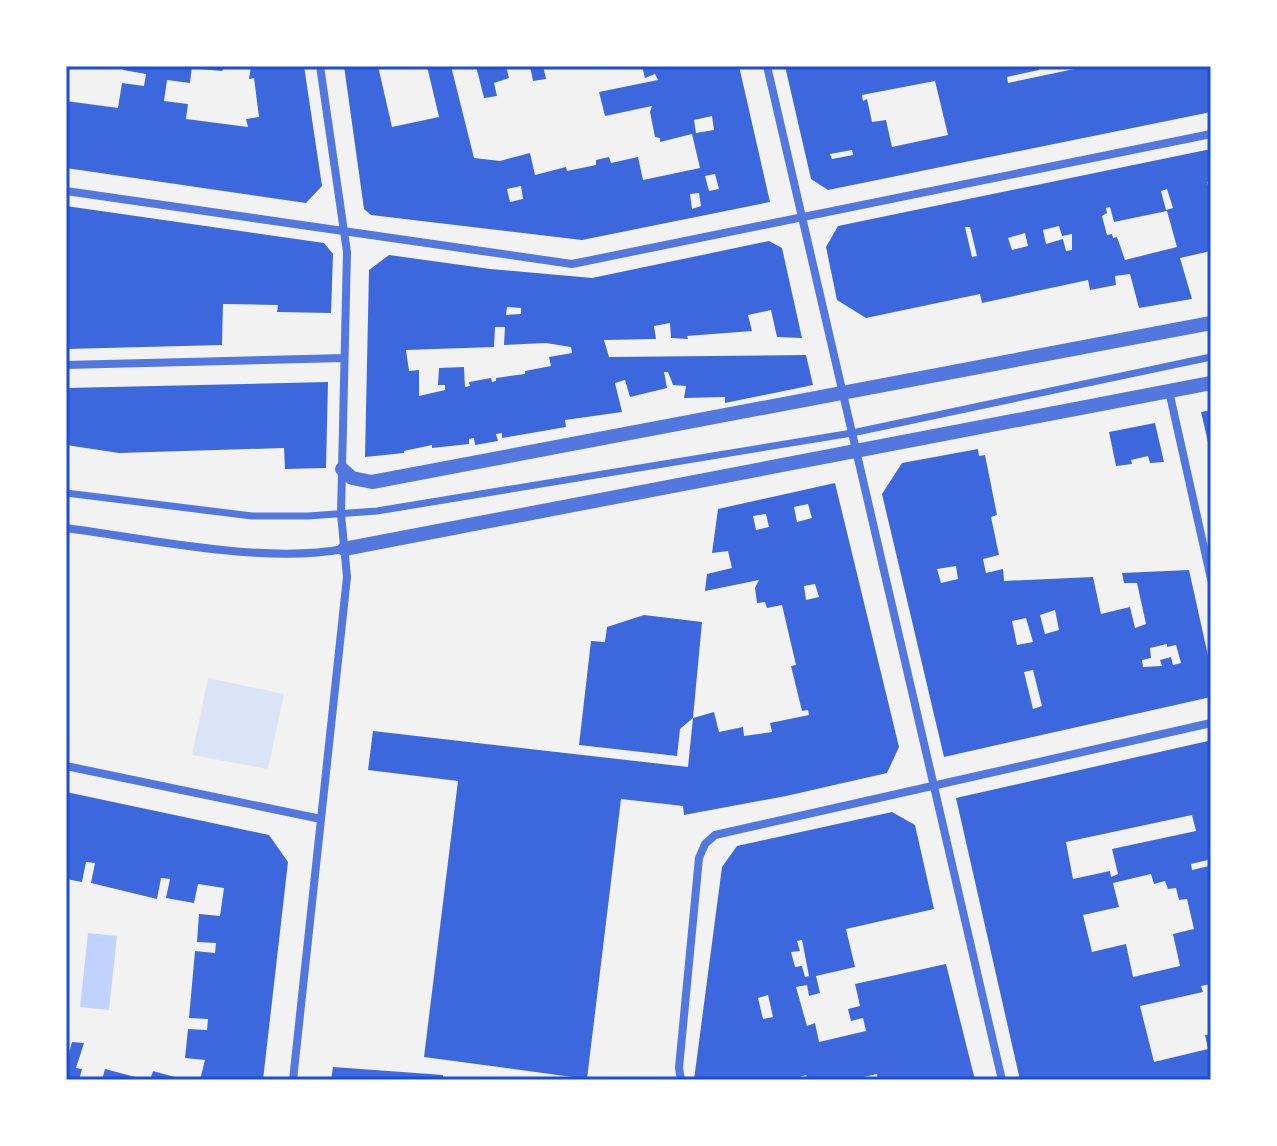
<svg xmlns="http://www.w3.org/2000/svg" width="1277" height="1146" font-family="'Zilla Slab',serif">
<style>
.green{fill:#dbe4f7}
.water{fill:#bfd3fe}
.building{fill:#3d67dc;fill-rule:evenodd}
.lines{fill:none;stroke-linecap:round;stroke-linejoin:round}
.pedestrian{stroke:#5277de;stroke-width:7}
.minor{stroke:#5277de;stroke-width:8}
.tertiary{stroke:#5277de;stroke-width:14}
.neatline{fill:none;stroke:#1d4ed8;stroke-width:3}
</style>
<rect width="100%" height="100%" fill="#f2f2f2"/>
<!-- green -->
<path class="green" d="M208,678L284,694L268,769L192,755Z"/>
<!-- water -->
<path class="water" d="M88,933L117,936L109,1010L80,1007Z"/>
<!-- building -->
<path class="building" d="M124,66H192L190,83L167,80L164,101L188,104L186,119L248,127L246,119L259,117L254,78L249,79L251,66H304L322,186L306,203L66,168V101L118,108L122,83L144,86L146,74L123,70Z
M197,66H226L222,71L199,69Z
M344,66H378L392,127L439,117L427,66H451L474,158L500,161L530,153L535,175L566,167L567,171L596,165V160L609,157L611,163L638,157L643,180L700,168L692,134L660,142V138L655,137L650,112L652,106L605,116L599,92L658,80L655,74L645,78L642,66H739L770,202L582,240L371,215L364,209ZM712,116L714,130L696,133L694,120ZM715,174L719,189L709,191L705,176ZM521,186L523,199L510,202L507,189ZM699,193L701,206L692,209L690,194Z
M476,66H506L509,78L494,83L497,96L484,98Z
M530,66H543L546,79L533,81Z
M785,66H1039V70L1007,77L1008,83L1079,68V66H1211V112L828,190L811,179ZM935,81L948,135L892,147L886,120L872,122L867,99L863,101L862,95ZM852,150L853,155L832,159L830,154Z
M1211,149V181L1207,182L1211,196V251L1180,258L1192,299L1139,308L1130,274L1115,276L1116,285L1090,290L1088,280L982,303L980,294L866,318L837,300L826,247L838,226ZM1167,189L1173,208L1166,210L1161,191ZM1110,207L1114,222L1167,211L1177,247L1125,260L1117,237L1113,238L1112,234L1107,235L1102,216L1107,213L1106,208ZM1059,226L1062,236L1072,234V250L1066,251L1063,239L1046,244L1043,230ZM965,227H970L977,256L972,257ZM1025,233L1028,246L1012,250L1008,238Z
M66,206L324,243L333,254L331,313L277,312L278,305L223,304L222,345L66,349Z
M769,241L782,248L802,338L777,337L771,310L748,315L752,331L687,336L688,339L671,338L670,323L654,326L656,339L604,340L609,357L806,355L813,385L725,403V397L684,398L686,386L673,385L668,372H664L667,388L630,397L625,380L615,383L622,412L565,420L566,427L502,438V433L496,434L498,441L475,445L474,438L469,439V444L432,448V445L404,451V453L365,457L369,270L389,255L490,269L592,278ZM507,307L521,308V314L506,315ZM495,327H505L504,345L546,343L571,347L572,353L549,357L551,366L525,371V374L496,378V381L492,382L491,378L469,382L470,386L465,387L464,367L439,368L438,385H445V390L419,396V370L409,371L406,350L494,347Z
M328,382L326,468L285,469L284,448L119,453L66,445V388Z
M1211,410V450L1210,451L1201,412Z
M1155,423L1164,462L1150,463L1148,456L1131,460L1132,464L1116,466L1109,432Z
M978,449L979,456L985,455L997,515L991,517L999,555L983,559L986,573L1003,569L1004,581L1093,577L1101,614L1130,607L1135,628L1146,624L1137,583H1124L1122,573L1189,570L1211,669V697L944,757L882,494L902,463ZM956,566L958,579L941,583L937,569ZM1055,610L1059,630L1045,634L1040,615ZM1026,618L1033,642L1017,645L1012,621ZM1167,644V647L1176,645L1181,663L1173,665L1171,657L1160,660L1162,666L1143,667L1142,660L1151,658L1150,648ZM1033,670L1042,706L1033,709L1024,672Z
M835,483L899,747L887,773L786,796L684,815L683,806L621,799L587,1079L424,1057L458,781L368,770L373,731L688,767L693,718L714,712L719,732L743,727L744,736L772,732L770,723L809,715L808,710L802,711L791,666L796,665L782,605L767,608L765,602L757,603L755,588L759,580L705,591L707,574L732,568L728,551L712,553L718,509ZM808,504L812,518L797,522L794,507ZM766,514L769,527L756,530L753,516ZM815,584L819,597L806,600L804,586Z
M644,615L702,622L693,718L680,729L677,756L579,745L591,641L605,642L607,627Z
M1208,741L1211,743V984L1201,986L1203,992L1140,1006L1154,1062L1208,1049L1205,1035L1211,1034V1080H1020L956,798ZM1192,815L1196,831L1112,849L1118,874L1111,877L1110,871L1073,879L1066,842ZM1208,860L1209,866L1192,870L1191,864ZM1151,874L1154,884L1165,881L1168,889L1176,888L1179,900L1187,899L1194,929L1173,934L1180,966L1133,977L1126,944L1092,952L1083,915L1119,907L1113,883Z
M66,792L269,835L288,862L263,1080H200L205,1060L185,1058L188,1029L207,1030L208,1019L189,1018L195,951L215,953L216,943L197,942L199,914L220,916L224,888L198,884L194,903L166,898L170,879L161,878L157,899L91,883L95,863L86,862L82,882L66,879Z
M892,812L915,825L934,909L846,929L855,967L816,976L820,993L809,996L807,985L796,987L807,1026L815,1023L819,1042L866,1031L863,1018L851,1021L848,1009L860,1006L855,984L946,964L975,1080H878L877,1074L851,1080H808L806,1075L791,1080H694L722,867L737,846ZM802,940L809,976L805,977L802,966L795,967L791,952L800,951L797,941ZM768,995L773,1017L763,1019L758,998Z
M72,1042L84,1043L76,1068L82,1069L79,1080H66V1064Z
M333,1067L443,1075V1080H331Z
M105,1069L143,1079V1080H102Z
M153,1071L182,1079L181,1080H150Z"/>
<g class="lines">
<!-- pedestrian -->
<path class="pedestrian" d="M66,493L252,516H308L377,511L852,433L1211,357"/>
<!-- minor -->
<path class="minor" d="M767,66L1002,1080
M66,191L572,264L1211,134
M66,365L344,358
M1169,391L1211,579
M66,528C150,539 263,564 344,549
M66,766L321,819
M293,1080L347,577L341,514L347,252L320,66
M681,1080L679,1068L699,858L705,844L715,835L1211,723"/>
<!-- tertiary -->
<path class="tertiary" d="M342,469L352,478L372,482L1211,323
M344,549L1211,383"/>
</g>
<!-- border -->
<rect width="1277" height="1146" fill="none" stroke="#ffffff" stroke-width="136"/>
<rect x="68" y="68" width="1141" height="1010" class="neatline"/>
</svg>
